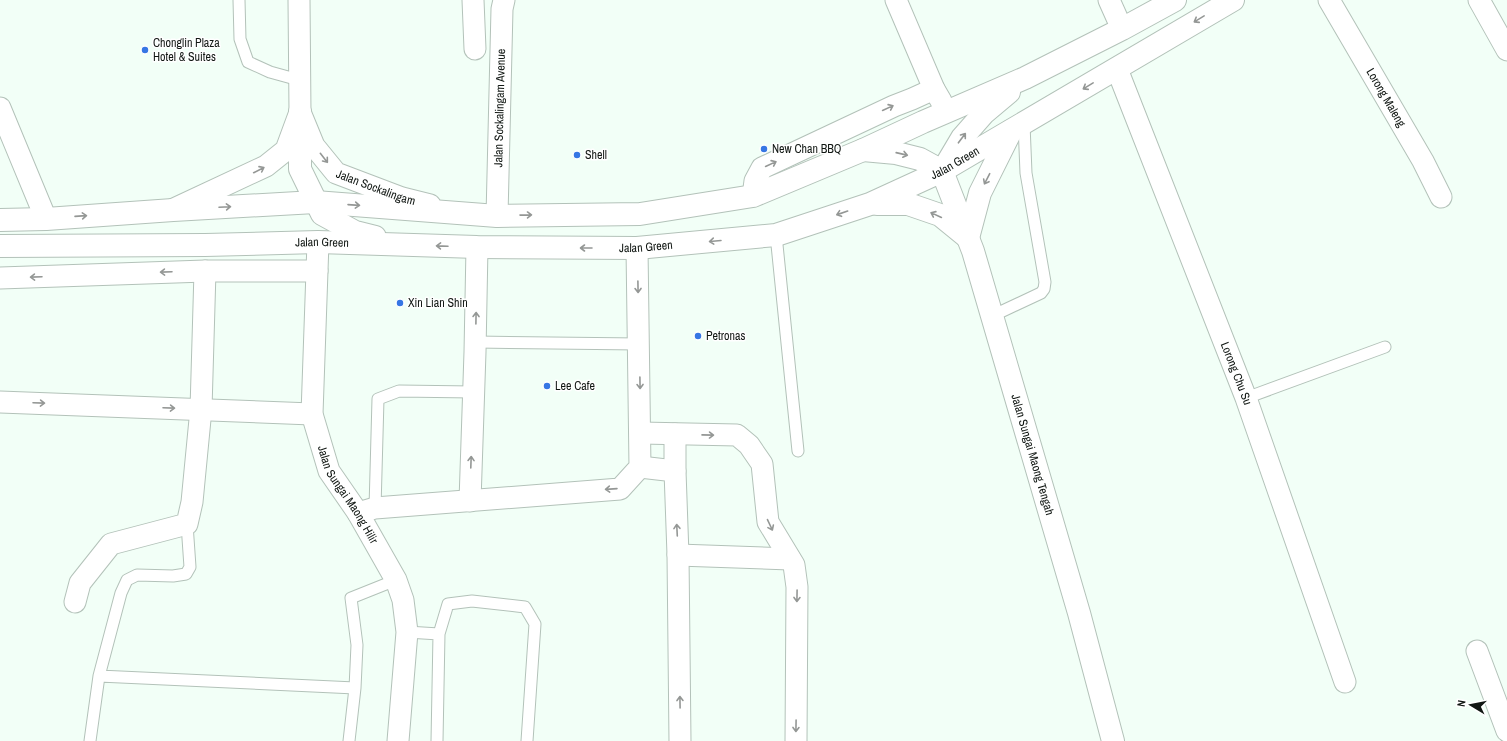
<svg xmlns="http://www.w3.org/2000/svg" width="1507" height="741" font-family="'Archivo Narrow',sans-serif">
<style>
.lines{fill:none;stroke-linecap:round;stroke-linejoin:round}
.lane-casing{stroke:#b3c2b9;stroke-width:13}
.street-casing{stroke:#b3c2b9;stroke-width:23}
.secondary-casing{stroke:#b3c2b9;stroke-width:24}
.lane{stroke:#fff;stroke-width:11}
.street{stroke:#fff;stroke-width:21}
.secondary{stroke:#fff;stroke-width:22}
.oneway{stroke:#949795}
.poi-dot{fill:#3676e4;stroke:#fff;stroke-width:1.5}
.labels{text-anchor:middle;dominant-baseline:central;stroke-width:3;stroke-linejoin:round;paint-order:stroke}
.poi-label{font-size:12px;fill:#111713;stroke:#fff;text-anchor:start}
.street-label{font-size:12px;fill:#111713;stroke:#fff}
</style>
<rect width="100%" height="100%" fill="#f2fff7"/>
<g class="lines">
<!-- lane casing -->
<g class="lane-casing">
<path id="lane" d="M239,0L240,39L248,62L270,72L299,80
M776,235L798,451
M992,316L1041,293L1044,289L1045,282L1026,173L1024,124
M476,342L639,344
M1246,398L1385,347
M375,508L378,399L399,391L473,392
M407,632L439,634
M99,676L355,688
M90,741L99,676L121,593L127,580L137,575L173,576L186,574L190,567L187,524
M349,741L355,688L357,645L351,598L396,580
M437,741L439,634L448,604L472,601L525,607L535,624L527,741"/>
</g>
<!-- street casing -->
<g class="street-casing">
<g id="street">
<path d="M473,0L475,49"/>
<path d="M896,0L934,89L941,101"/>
<path d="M1109,0L1122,29"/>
<path id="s1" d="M1329,0L1423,161L1441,197"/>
<path d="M1479,0L1507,50"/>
<path id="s2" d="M1117,69L1246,398L1345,682"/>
<path d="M0,108L46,219"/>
<path id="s3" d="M300,112L314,146L336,173L402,198L430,205"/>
<path d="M753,196L755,181L762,168L894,106L912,99L934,89"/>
<path d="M174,209L266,166L286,150L300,112L299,0"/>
<path id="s4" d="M497,216L502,9L504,0"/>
<path id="s5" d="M318,242L312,414L329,471L358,513L396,580L403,600L407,632L398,741"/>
<path d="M0,278L205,271H317"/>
<path d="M0,402L312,414"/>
<path d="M641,433L737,435L749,445L762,464L768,522L794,565L797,587L796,741"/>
<path d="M640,467L675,471L678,555L680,741"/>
<path d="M675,471V434"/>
<path d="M470,501L475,352L477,247"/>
<path d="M358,513L375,508L620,489L640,467L637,248"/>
<path d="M678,555L790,559"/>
<path d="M75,602L80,583L111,544L187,524L192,502L201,409L205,271"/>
<path d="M1477,651L1507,731"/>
</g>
</g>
<!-- secondary casing -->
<g class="secondary-casing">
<g id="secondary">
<path d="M300,112V169L322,214L355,232L375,237"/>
<path d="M863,150L896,153L920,159L942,171"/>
<path d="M943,170L962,138L984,113L1009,92"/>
<path id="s6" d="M942,171L973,251L1079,613L1113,741"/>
<path d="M877,204H908L940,215L967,237"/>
<path d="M0,220L46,219L173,210L315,202L497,216L640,214L753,196L863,150L923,122L1025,78L1122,29L1175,0"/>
<path d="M968,238L980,193L1011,131"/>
<path id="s7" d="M0,246L205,245L318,242L477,247L637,248L776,235L870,204L942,171L1233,0"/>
</g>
</g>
<!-- lane -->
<use href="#lane" class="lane"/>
<!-- street -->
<use href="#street" class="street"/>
<!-- secondary -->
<use href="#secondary" class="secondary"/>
</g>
<!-- one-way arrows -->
<defs><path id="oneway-shaft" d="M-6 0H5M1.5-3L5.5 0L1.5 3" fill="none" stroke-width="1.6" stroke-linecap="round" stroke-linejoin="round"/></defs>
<g class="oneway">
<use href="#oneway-shaft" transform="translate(1199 19) rotate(149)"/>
<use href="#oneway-shaft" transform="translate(1088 86) rotate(149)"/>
<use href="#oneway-shaft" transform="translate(888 108) rotate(-25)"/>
<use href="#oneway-shaft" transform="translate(962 138) rotate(-53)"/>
<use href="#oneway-shaft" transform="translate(902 154) rotate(13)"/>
<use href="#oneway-shaft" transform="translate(324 158) rotate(52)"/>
<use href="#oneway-shaft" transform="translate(771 164) rotate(-25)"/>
<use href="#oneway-shaft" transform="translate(259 170) rotate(-27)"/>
<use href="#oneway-shaft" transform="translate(987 179) rotate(117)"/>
<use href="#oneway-shaft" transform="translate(354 205) rotate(4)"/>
<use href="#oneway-shaft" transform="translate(225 207) rotate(-3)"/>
<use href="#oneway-shaft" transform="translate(842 213) rotate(161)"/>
<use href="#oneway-shaft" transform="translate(526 215) rotate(-1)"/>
<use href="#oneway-shaft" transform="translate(936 215) rotate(-155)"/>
<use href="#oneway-shaft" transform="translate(81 216) rotate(-4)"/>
<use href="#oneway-shaft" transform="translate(715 241) rotate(175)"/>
<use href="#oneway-shaft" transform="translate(442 246) rotate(-178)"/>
<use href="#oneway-shaft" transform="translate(586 248) rotate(-180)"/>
<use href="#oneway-shaft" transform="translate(166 272) rotate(178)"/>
<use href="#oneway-shaft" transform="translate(36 277) rotate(178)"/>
<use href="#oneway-shaft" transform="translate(638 287) rotate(89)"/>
<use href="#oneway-shaft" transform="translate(476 318) rotate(-89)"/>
<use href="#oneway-shaft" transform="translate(640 383) rotate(89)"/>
<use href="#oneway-shaft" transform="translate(39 403) rotate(2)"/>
<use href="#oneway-shaft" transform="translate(169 408) rotate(2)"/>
<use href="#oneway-shaft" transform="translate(708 435) rotate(1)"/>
<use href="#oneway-shaft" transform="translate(471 462) rotate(-88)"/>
<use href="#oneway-shaft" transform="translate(611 489) rotate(176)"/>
<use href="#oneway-shaft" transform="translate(770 525) rotate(65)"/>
<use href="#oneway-shaft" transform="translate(677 530) rotate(-93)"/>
<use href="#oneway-shaft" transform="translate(797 596) rotate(91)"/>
<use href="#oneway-shaft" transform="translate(680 702) rotate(-91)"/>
<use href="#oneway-shaft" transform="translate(796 726) rotate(91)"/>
</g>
<!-- markers -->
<g class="poi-dot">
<circle cx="145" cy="50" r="4"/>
<circle cx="764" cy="149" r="4"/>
<circle cx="577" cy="155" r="4"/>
<circle cx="400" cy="303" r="4"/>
<circle cx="698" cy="336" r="4"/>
<circle cx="547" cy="386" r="4"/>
</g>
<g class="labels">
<!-- poi labels -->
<g class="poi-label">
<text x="153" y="43">Chonglin Plaza<tspan x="153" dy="14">Hotel &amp; Suites</tspan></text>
<text x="772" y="149">New Chan BBQ</text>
<text x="585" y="155">Shell</text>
<text x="408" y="303">Xin Lian Shin</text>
<text x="706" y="336">Petronas</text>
<text x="555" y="386">Lee Cafe</text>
</g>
<!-- street labels -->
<g class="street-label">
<text stroke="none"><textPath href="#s1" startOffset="113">Lorong Maleng</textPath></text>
<text stroke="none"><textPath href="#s4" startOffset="108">Jalan Sockalingam Avenue</textPath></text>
<text stroke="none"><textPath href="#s7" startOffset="970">Jalan Green</textPath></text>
<text stroke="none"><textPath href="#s3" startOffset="114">Jalan Sockalingam</textPath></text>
<text stroke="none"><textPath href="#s7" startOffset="322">Jalan Green</textPath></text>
<text stroke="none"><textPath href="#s7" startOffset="646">Jalan Green</textPath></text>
<text stroke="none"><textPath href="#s2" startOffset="327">Lorong Chu Su</textPath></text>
<text stroke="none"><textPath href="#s6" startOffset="298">Jalan Sungai Maong Tengah</textPath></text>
<text stroke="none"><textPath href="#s5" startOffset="261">Jalan Sungai Maong Hilir</textPath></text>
</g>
</g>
<!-- north arrow -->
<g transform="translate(1471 705) rotate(280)" stroke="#ffffff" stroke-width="3" paint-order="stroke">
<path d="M0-3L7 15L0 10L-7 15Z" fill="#111713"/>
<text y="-6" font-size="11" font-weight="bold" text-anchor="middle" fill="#111713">N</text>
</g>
</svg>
